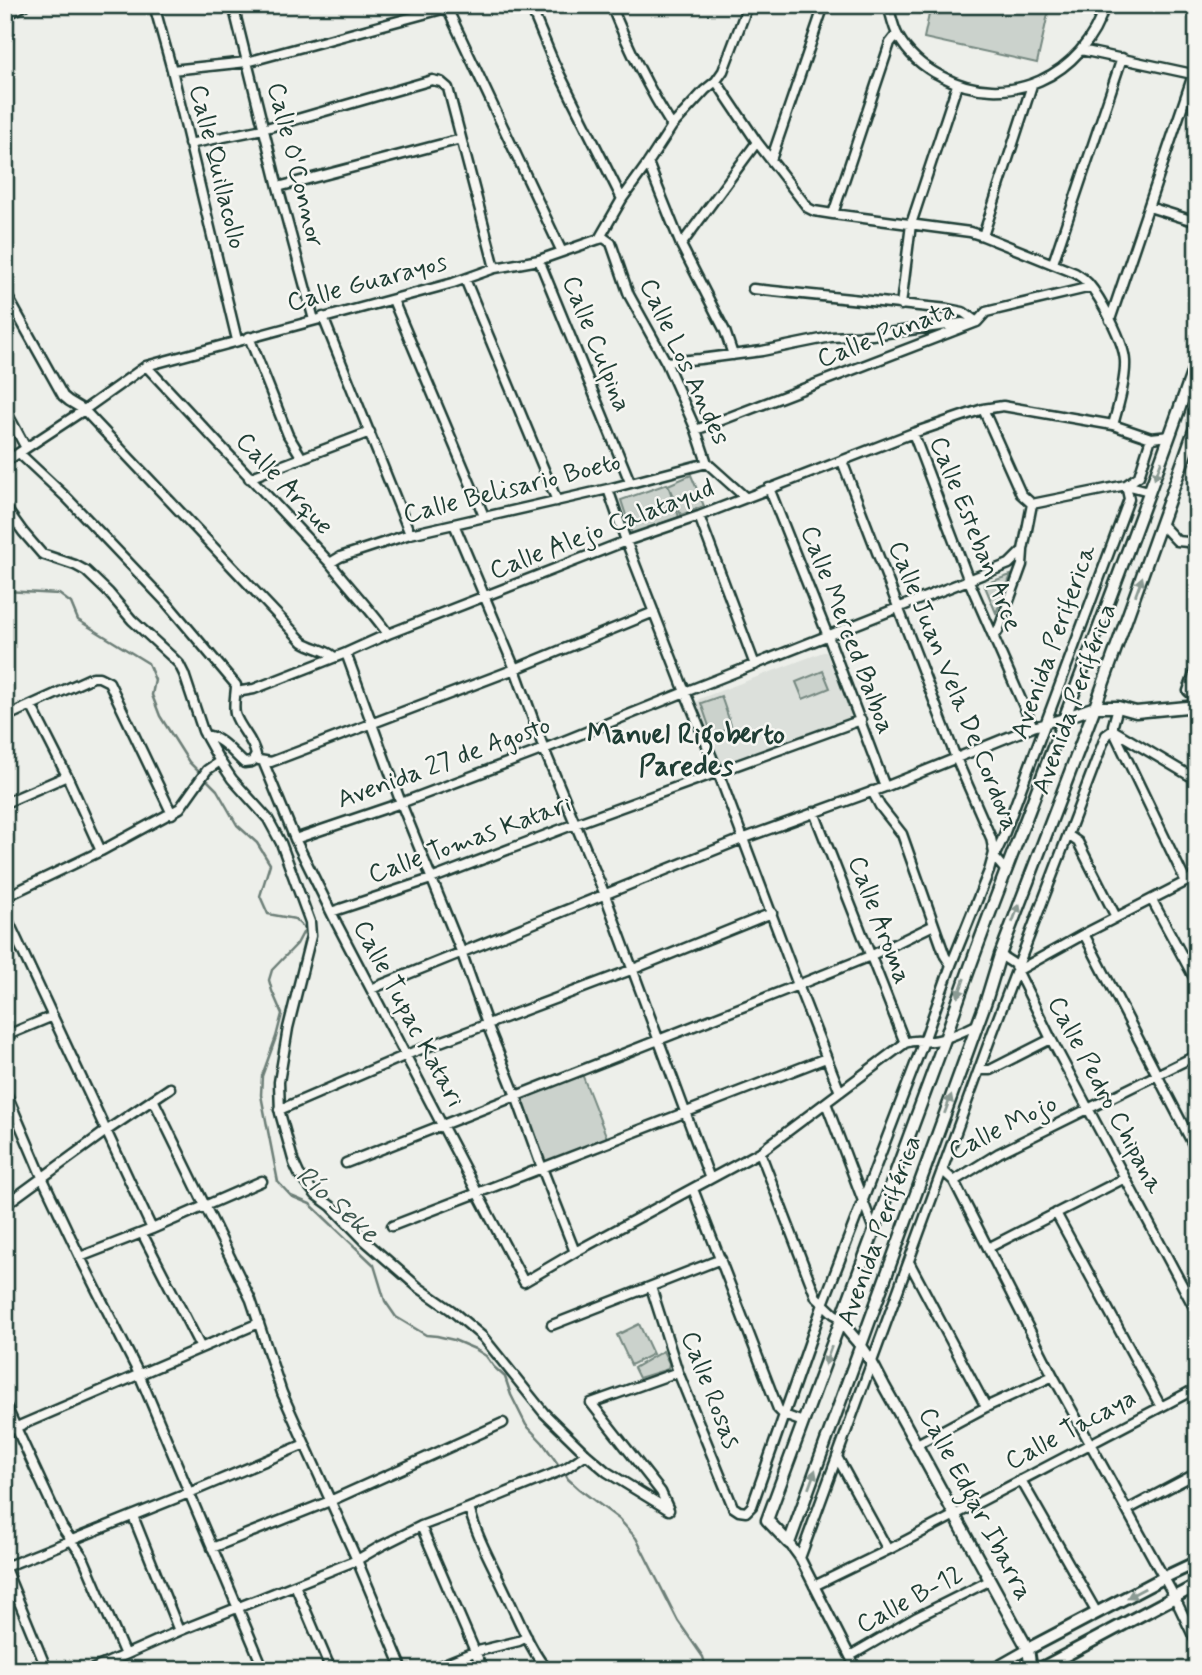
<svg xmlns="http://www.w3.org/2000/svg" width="1202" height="1675" font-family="Mynerve,sans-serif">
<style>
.built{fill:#dce0db}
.green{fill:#cbd2cc;stroke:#758880;stroke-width:2}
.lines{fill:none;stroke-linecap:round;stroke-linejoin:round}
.stream{stroke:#6c7e77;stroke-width:2.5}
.minor-casing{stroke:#1f3d34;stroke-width:13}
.tertiary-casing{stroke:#1f3d34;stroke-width:15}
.secondary-casing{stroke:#1f3d34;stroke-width:16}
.minor{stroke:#f6f6f2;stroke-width:8}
.tertiary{stroke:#f6f6f2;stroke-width:10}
.secondary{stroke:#f6f6f2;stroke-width:10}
.oneway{fill:#8a9a93}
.labels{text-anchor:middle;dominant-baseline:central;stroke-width:5;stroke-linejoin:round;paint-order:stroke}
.street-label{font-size:26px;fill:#1f3d34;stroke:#f6f6f2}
.neighbourhood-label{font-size:28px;font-weight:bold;fill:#1f3d34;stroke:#f6f6f2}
.water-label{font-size:28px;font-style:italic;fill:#3f5850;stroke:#f6f6f2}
</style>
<rect width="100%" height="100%" fill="#edefea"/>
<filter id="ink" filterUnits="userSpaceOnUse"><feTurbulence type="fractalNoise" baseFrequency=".0143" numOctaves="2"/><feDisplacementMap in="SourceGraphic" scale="14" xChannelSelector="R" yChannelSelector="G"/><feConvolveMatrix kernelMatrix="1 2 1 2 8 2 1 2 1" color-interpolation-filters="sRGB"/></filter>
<g filter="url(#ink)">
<!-- built -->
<path class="built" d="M823,652H826L851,714L850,717L723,767L720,765L696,704L699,699Z"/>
<!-- green -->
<path class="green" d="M931,5H1050L1037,63L924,38Z
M691,475L704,506L681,515L668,485L679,517L632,534L621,500L667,484L668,485Z
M1011,575L996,613L984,584Z
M823,671L830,688L803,699L796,682Z
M721,696L732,728L712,735L701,703Z
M582,1074L607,1138L545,1163L520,1098Z
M639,1324L653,1354L631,1365L617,1335Z
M663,1351L669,1363L668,1369L639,1378L634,1368Z"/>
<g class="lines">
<!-- stream -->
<path class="stream" d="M5,591L59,594L71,603L78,620L148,663L155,680L152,695L160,716L189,762L198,771
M208,781L217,790L237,825L257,843L270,864L260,896L268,914L295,919L305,929L297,944L272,970L269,980L272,991L282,1014L276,1037L262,1076L261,1095L278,1182L291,1196L310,1204L374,1265L385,1301L396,1317L426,1335L437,1336L454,1340L475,1349L486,1356L494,1367L505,1377L511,1395L526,1425L543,1443L560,1467
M564,1472L568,1479L579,1489L619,1519L636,1538L678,1621L703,1657L707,1670"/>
<!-- minor casing -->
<g class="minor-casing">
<path id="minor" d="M154,5L172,70L237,340
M233,5L278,187L314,320
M530,5L554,63L622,199
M611,5C628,47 648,88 672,126
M888,5C891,15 893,27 898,36C908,54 923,67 941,76C1007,112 1084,76 1105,5
M447,8L562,252
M5,16L25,5
M1081,50L1197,75
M172,70L247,62L457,5
M716,81L757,142L808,208L814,211L833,214L970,232L983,236L1075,273C1080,276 1084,279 1088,283C1101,298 1124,342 1125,361C1126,380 1118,407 1113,425
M189,144L263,129L432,80L441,82L448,88L495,268
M771,160L824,5
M648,163L681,245L725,331L733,355
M278,187L461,139
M1149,207L1197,222
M833,214L890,43L897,34
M983,236L1032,85
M599,239L604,238L611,243L629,295L666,362L696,430L707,463L746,498
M599,239L622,199L648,163L672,126L705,90L716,81L723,71L748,5
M681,245L757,142
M539,260L630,482
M1053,263L1122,58
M465,279L557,501
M753,289L948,309L963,312L977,322
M5,292L63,396L69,401L84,410L303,642C312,648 328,650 334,657
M393,300L484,516
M901,305L911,224L957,85
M323,317L410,534
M1110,320L1193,75
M249,337L288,435L302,458
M666,362L700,359L762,351L831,337L872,335L962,323L968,324
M146,366L330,563C349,587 370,609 388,634
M5,409L26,448
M983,409L1021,494L1032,504
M696,430L977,322L986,312L1091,287
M913,433L969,581L1033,727
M19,453L67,498L166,602L236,685C236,694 233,704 235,714C240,729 253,739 256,755L252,762L244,763C232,752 221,737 205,735
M5,462L84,410L146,366L453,283L495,268L539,260L599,239
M249,478L370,432
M769,488L828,636L885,787
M608,489L626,541L685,692L718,772L798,985L840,1092
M1032,504L1126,485L1139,476L1151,438L1170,436
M5,507L23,532L42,554L75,565L86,571L109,593L132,620L172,657L179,664L184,674L203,731L218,758L232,779L268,819L281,843L310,922L311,936L288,1028L279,1082L280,1113L294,1163L299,1174L316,1195L331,1206L364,1240L418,1287L451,1310L483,1337L544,1413L586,1454L607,1472L669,1510
M699,516L755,665
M454,524L515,669L544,749L605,895L710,1179
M1161,524L1177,541L1188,542L1197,546
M330,563L340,557L410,534L608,489L707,463
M994,637L998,631L1022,565L1023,551
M346,653L401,803L461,951L487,1024L516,1096L542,1168L575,1252
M1197,666L1188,691L1197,698
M236,692L254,689L346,653L388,634L626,541L699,516L913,433L983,409L1003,406L1113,425L1151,438
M1118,707L1113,725V730L1197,780
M5,717L93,677H99L109,682L172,814
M259,760L271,762L515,669L654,612
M263,761L295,839L337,924L524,1282L575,1252L760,1152L905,1043C919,1038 921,1043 933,1041C948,1039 963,1031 977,1025
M872,791L880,806L902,834L945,956L951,965
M5,803L67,776
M814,812L905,1043
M1068,835L1078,842L1116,917
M295,839L401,803L544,749L685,692L1009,564L1023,550L1032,504
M101,851L180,808L207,770L220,761
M1006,871L994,857L1002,840L1129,499L1126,485L1149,491
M5,897L101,851L67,776L31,705
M1152,900L1197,983
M331,912L431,879L575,824L861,720
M5,914L152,1229
M1084,934L1197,1152
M1000,955L1014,964L1051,1039L1197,1313
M1017,971L1084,934L1197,876
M371,989L742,839L885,787L1033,727L1064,718
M5,1036L53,1016
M979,1070H990L1051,1039
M5,1090L42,1177L80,1257L139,1374L264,1670
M153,1099L251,1300L282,1393L357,1560L403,1670
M826,1103L874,1230
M279,1110L411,1053L631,970L772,913
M760,1152L816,1297L834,1314L842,1318
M346,1163L798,985L870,956L934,925
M942,1170L954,1181L999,1153L1197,1055
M954,1181L1053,1376L1174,1596L1197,1644
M693,1189L778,1409L784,1415L803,1422
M5,1205L106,1131L170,1088
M1056,1213L1161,1407
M392,1226L826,1058
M142,1233L201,1348
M988,1248L1125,1178
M80,1257L152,1229L262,1181
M909,1262L986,1407
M651,1287L678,1372L733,1507L739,1511L746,1512L752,1506L823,1304L924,1041L951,965L989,871L994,853L991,838L956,758L842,461
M552,1325L721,1259
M5,1404L62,1527L83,1557L125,1655
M5,1432L259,1323
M917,1444L986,1407L1053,1376
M837,1457L888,1550
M1021,1480L1097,1613
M669,1510L661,1492L591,1403L678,1372
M1127,1510L1197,1473
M133,1516L179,1631
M421,1526L483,1670
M789,1543L800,1558L857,1670
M212,1548L330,1501L503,1423
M800,1558L992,1034L1106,735L1113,730L1186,882
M5,1567L189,1493L305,1444
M5,1568L47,1670
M295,1585L331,1670
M814,1586L888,1550L1197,1388
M850,1656L917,1617L989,1581
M91,1670L179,1631L357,1560L381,1546L421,1526L469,1508
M429,1670L474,1652L519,1641L527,1637
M548,1670C534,1658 517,1616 508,1598C494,1567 478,1541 469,1508L555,1473L566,1468L586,1454
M991,1670L1028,1649"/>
</g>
<!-- tertiary casing -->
<g class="tertiary-casing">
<path id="tertiary" d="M1197,359C1149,496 1098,631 1046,766C1012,857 975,947 945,1039L767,1520L789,1543L986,1001L1000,955L1095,707L1197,422
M1064,718L1095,707H1118L1136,712L1197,706
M842,1318C845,1331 856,1338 863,1349C871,1360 877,1373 884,1386C933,1473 979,1562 1028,1649"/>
</g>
<!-- secondary casing -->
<g class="secondary-casing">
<path id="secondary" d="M1031,1670L1028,1649L1163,1578L1197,1562
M1038,1670L1197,1585"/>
</g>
<!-- minor -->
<use href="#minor" class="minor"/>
<!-- tertiary -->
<use href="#tertiary" class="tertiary"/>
<!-- secondary -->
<use href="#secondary" class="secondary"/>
</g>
<!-- one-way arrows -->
<defs><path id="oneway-solid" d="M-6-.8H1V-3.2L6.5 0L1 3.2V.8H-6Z" transform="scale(1.75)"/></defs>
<g class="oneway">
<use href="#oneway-solid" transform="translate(1158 470) rotate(111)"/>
<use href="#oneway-solid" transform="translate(1139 586) rotate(-70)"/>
<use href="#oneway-solid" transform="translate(1016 913) rotate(-69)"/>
<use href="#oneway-solid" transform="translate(961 988) rotate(109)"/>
<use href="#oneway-solid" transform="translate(948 1104) rotate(-70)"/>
<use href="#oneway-solid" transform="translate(828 1356) rotate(110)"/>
<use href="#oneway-solid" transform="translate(812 1479) rotate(-70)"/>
<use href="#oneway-solid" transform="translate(1136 1593) rotate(152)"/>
</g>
</g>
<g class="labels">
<!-- street labels -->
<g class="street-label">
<text transform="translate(295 165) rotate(76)">Calle O'Connor</text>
<text transform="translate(217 167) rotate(76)">Calle Quillacollo</text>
<text transform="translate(367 283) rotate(-15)">Calle Guarayos</text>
<text transform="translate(886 335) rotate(-21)">Calle Punata</text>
<text transform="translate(596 344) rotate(68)">Calle Culpina</text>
<text transform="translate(684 362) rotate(65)">Calle Los Andes</text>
<text transform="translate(284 484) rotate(47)">Calle Arque</text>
<text transform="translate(512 489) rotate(-14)">Calle Belisario Boeto</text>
<text transform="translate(602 530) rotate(-21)">Calle Alejo Calatayud</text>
<text transform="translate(975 534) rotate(68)">Calle Esteban Arce</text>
<text transform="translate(847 630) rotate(69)">Calle Merced Balboa</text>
<text transform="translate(1054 642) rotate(-70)">Avenida Periferica</text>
<text transform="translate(953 686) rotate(68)">Calle Juan Vela De Cordova</text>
<text transform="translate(1075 699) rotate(-70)">Avenida Periférica</text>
<text transform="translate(444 763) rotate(-20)">Avenida 27 de Agosto</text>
<text transform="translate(470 840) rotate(-20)">Calle Tomas Katari</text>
<text transform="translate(879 920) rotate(69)">Calle Aroma</text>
<text transform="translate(408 1014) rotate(62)">Calle Tupac Katari</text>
<text transform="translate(1105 1095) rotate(62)">Calle Pedro Chipana</text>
<text transform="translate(1003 1128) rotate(-26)">Calle Mojo</text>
<text transform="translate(880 1231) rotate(-70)">Avenida Periférica</text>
<text transform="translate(710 1390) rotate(69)">Calle Rosas</text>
<text transform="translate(1071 1430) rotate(-28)">Calle Tacaya</text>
<text transform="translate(975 1504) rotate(62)">Calle Edgar Ibarra</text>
<text transform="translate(910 1600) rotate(-28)">Calle B-12</text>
</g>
<!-- neighbourhood labels -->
<g class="neighbourhood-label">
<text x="686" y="735">Manuel Rigoberto<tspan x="686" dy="32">Paredes</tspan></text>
</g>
<!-- water labels -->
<g class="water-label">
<text transform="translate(337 1205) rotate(42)">Río Seke</text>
</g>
</g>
<!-- margin -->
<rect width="1202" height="1675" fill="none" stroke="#f6f6f2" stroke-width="28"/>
<rect x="14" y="14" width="1174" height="1647" fill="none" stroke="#1f3d34" stroke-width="2.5" filter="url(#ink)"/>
</svg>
